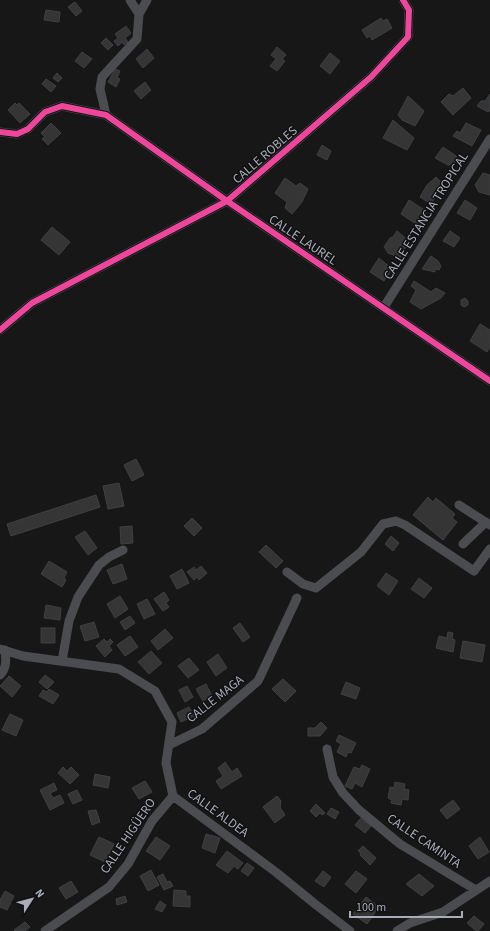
<svg xmlns="http://www.w3.org/2000/svg" width="490" height="931" font-family="'Source Sans 3',sans-serif">
<style>
.building{fill:#353536;stroke:#3f4043}
.lines{fill:none;stroke-linecap:round;stroke-linejoin:round}
.minor{stroke:#4b4c50;stroke-width:9}
.cycleway-casing{stroke:#111113;stroke-width:8}
.cycleway{stroke:#ed469a;stroke-width:6}
.labels{text-anchor:middle;dominant-baseline:central;stroke-width:3;stroke-linejoin:round;paint-order:stroke}
.street-label{font-size:13px;fill:#a8adb8;stroke:#111113}
</style>
<rect width="100%" height="100%" fill="#171717"/>
<!-- building -->
<path class="building" d="M75,2L82,11L76,16L68,7Z
M46,10L60,12L59,22L44,20Z
M381,18L383,21L387,19L392,28L372,40L370,36L367,38L362,30Z
M126,26L131,33L125,38L128,42L124,45L122,42L118,46L114,41L118,38L115,34Z
M106,38L113,45L108,50L101,43Z
M277,47L286,55L282,59L285,61L277,71L270,66L276,59L271,55Z
M147,49L154,58L143,68L136,59Z
M82,52L92,59L84,68L75,61Z
M330,53L340,61L330,74L320,66Z
M115,69L120,71L117,78L120,79L116,87L108,82Z
M57,73L62,78L58,82L53,78Z
M46,79L56,86L51,92L42,84Z
M145,82L151,90L141,99L134,91Z
M463,88L471,98L453,115L441,102L449,94L453,96Z
M490,94V110L488,112L477,106L481,101H485Z
M408,96L424,111L415,126L402,120L398,115Z
M15,103L17,105L19,103L30,114L20,123L8,110Z
M393,120L414,138L407,150L383,138Z
M51,123L61,133L48,145L42,139L45,137L41,133Z
M466,123L481,130L472,146L453,136L457,131L460,133Z
M322,145L331,151L327,160L317,155Z
M443,147L456,156L457,162L455,165H448L435,158Z
M483,173L490,175V195L479,192L475,185Z
M436,177L443,184L431,204L420,197L427,185Z
M285,178L296,186L300,183L308,189L302,202L292,214L285,208L287,202L275,193Z
M409,200L426,211L419,226L401,214Z
M465,200L477,208L470,220L457,213Z
M52,227L70,242L59,255L41,240Z
M397,231L409,241L400,258L388,253L384,247L390,238L393,237Z
M450,231L460,238L454,247L443,241Z
M431,256L438,261L441,266L439,270L435,269V272L422,269Z
M379,258L392,269L384,281L370,272Z
M414,281L431,292L436,288L445,293L441,298L421,309L410,302L416,290L411,286Z
M465,298L468,301V305L464,307L461,305V300Z
M480,324L490,330V347L487,352L470,341Z
M136,459L144,475L132,481L124,465Z
M119,483L124,506L108,509L103,486Z
M96,495L100,507L11,536L7,524Z
M428,497L433,502L436,498L455,514L452,518L457,522L443,540L413,515Z
M192,518L202,528L194,536L184,526Z
M132,526L133,543L121,544L120,527Z
M85,531L97,548L88,555L75,537Z
M391,536L399,543L393,551L385,544Z
M266,545L283,561L276,568L259,552Z
M49,561L67,572L64,578L66,580L62,587L41,574Z
M122,564L127,579L113,584L107,570Z
M201,566L207,573L199,580L197,577L194,580L187,572L194,567L196,570Z
M182,569L189,583L177,589L170,576Z
M386,573L398,581L389,595L377,586Z
M419,578L432,588L424,598L411,589Z
M164,592L169,600L166,603L169,607L163,611L154,599Z
M120,596L128,609L115,618L107,604Z
M147,599L155,614L144,619L137,604Z
M46,605L61,608L60,620L44,618Z
M130,616L135,623L125,630L120,622Z
M94,622L99,637L85,641L80,626Z
M240,623L250,637L243,642L233,628Z
M41,628H55V643H41Z
M165,629L173,638L158,650L151,641Z
M448,632L453,633L452,639L455,640L453,652L436,648L439,636L447,638Z
M130,636L138,647L125,656L117,645Z
M104,639L107,642L110,639L113,642L109,646L112,650L105,657L96,646Z
M463,641L485,645L482,662L460,658Z
M151,651L162,663L149,674L138,662Z
M218,654L227,668L216,676L207,662Z
M189,658L199,670L188,678L178,666Z
M45,675L54,682L47,689L39,682Z
M9,676L21,686L12,697L0,686Z
M283,679L296,691L285,702L272,689Z
M346,682L360,688L356,699L341,694Z
M206,684L212,696L203,701L196,689Z
M187,686L193,697L185,702L179,690Z
M49,689L59,695L53,704L39,696L43,690L47,692Z
M189,707L194,716L181,722L177,713Z
M10,714L23,720L16,736L2,730Z
M321,722L327,728L320,736H308V728H315Z
M339,735L356,743L351,753L348,752L346,757L337,752L341,744L336,741Z
M225,762L232,772L237,768L242,776L221,789L216,781L223,776L218,768Z
M362,765L370,769L362,787L355,783L352,789L345,786L354,767L360,769Z
M63,767L67,771L71,767L79,775L70,784L58,773Z
M95,774L110,777L108,788L93,785Z
M145,781L152,792L139,799L132,788Z
M395,782L405,784L404,789L409,790L408,800L402,799L401,805L391,803L392,800L388,798L390,787L394,788Z
M54,783L57,790L50,793L53,798L60,795L64,803L50,810L40,790Z
M77,790L82,800L73,804L68,794Z
M277,796L281,801L280,807L285,815L275,823L263,807Z
M453,800L460,809L447,819L440,810Z
M316,804L325,813L322,815L320,813L316,817L310,811Z
M331,808L339,812L335,819L327,814Z
M96,810L100,822L92,825L88,811Z
M361,818L371,826L365,833L355,825Z
M206,834L220,838L215,853L202,848Z
M99,837L114,844L105,862L90,855Z
M156,837L170,846L160,860L146,851Z
M480,837L489,852L478,859L469,846Z
M363,846L376,858L370,865L360,855L361,853L358,851Z
M227,851L243,863L238,869L234,866L228,873L216,865Z
M247,863L254,868L248,876L241,871Z
M151,870L159,885L148,891L140,876Z
M323,871L331,877L324,887L315,881Z
M356,871L367,879L356,893L345,884Z
M163,874L167,882L170,881L173,886L164,890L157,877Z
M419,874L434,886L422,896L406,884Z
M71,881L78,892L66,899L59,888Z
M174,890L186,891V896H190V907L173,906Z
M5,891L14,896L7,910L0,907V900Z
M125,896L127,902L117,905L116,899Z
M366,897L379,907L367,924L353,914Z
M160,901L166,905L162,912L155,909Z
M474,916L484,924L478,931H476L467,923Z
M25,922L30,927L25,931H15L14,930Z"/>
<g class="lines">
<!-- minor -->
<path class="minor" d="M139,14L147,0
M106,115L100,89L102,77L137,39L139,14L130,0
M0,132L17,134L28,129L45,112L62,106L106,115L227,201L490,381
M384,307L490,139
M0,330L32,303L227,201L371,77L408,37L409,10L403,0
M459,505L490,525
M463,544L486,522
M287,572L303,584L316,588L361,552L383,524L396,521L405,525L474,571L490,549
M0,649L23,656L119,669L155,691L172,722L166,763L173,796L277,873L315,904L350,931
M62,661L69,621L78,597L99,565L109,557L123,550
M0,675C7,668 6,660 5,650
M169,745L202,729L258,681L297,598L296,599
M327,749L333,777L343,793L359,810L400,844L476,890
M45,931L109,887L128,864L152,821L173,796
M397,931L410,923L443,912L490,881"/>
<!-- cycleway casing -->
<g class="cycleway-casing">
<path id="cycleway" d="M0,132L17,134L28,129L45,112L62,106L106,115L227,201L490,381
M0,330L32,303L227,201L371,77L408,37L409,10L403,0"/>
</g>
<!-- cycleway -->
<use href="#cycleway" class="cycleway"/>
</g>
<g class="labels">
<!-- street labels -->
<g class="street-label">
<text transform="translate(265 155) rotate(-41)">CALLE ROBLES</text>
<text transform="translate(426 216) rotate(-58)">CALLE ESTANCIA TROPICAL</text>
<text transform="translate(303 240) rotate(34)">CALLE LAUREL</text>
<text transform="translate(215 699) rotate(-38)">CALLE MAGA</text>
<text transform="translate(218 813) rotate(36)">CALLE ALDEA</text>
<text transform="translate(128 836) rotate(-56)">CALLE HIGÜERO</text>
<text transform="translate(424 841) rotate(34)">CALLE CAMINTA</text>
</g>
</g>
<!-- north arrow -->
<g transform="translate(32 899) rotate(54)" stroke="#111113" stroke-width="3" paint-order="stroke">
<path d="M0-3L7 15L0 10L-7 15Z" fill="#a8adb8"/>
<text y="-6" font-size="11" font-weight="bold" text-anchor="middle" fill="#a8adb8">N</text>
</g>
<!-- scale -->
<path d="M350 911v6h112v-6" fill="none" stroke="#a8adb8" stroke-width="2"/>
<text x="356" y="911" font-size="12" fill="#a8adb8" stroke="#111113" stroke-width="3" paint-order="stroke">100 m</text>
</svg>
